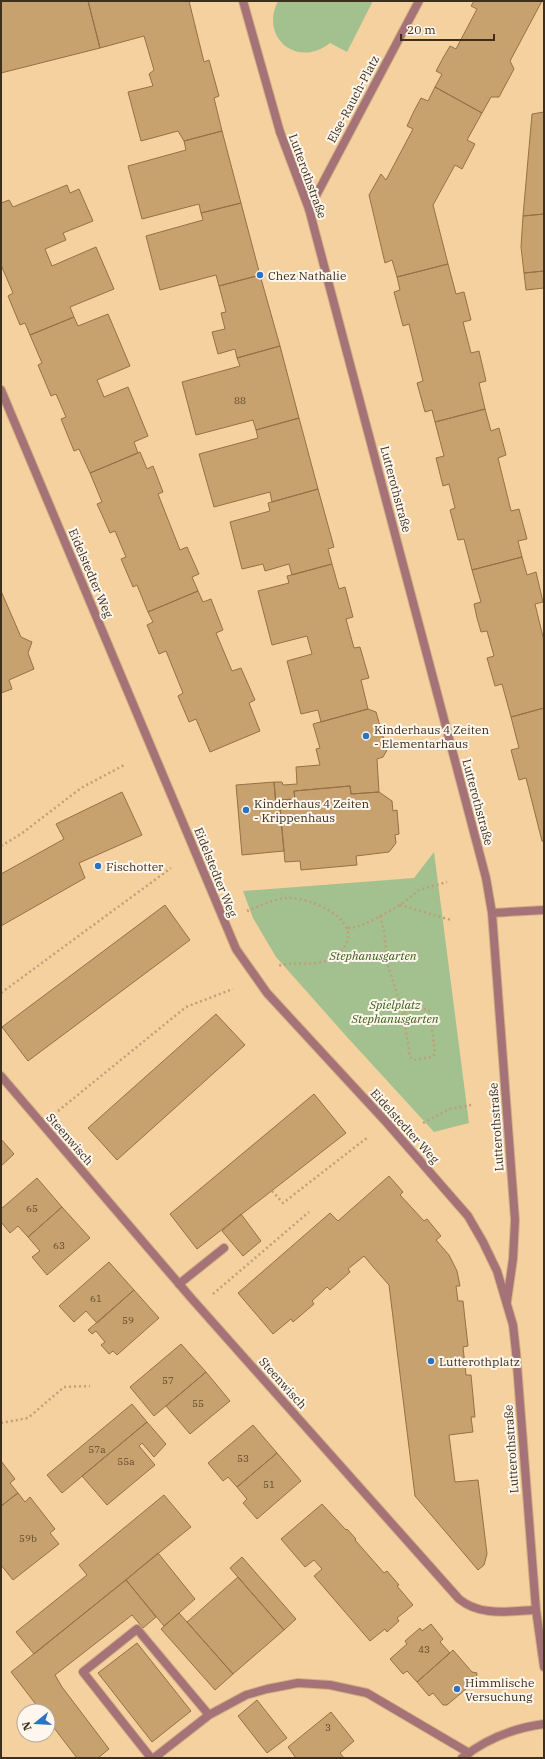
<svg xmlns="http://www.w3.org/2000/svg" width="545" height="1759" font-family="'IBM Plex Serif',serif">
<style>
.green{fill:#a2c18f}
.building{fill:#c7a16e;stroke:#947245}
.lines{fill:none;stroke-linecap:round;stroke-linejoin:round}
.service-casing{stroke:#d1b185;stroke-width:10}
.pedestrian-casing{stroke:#d1b185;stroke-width:10}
.minor-casing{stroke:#d1b185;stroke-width:10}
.tertiary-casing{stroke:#d1b185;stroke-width:10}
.path{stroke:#bea078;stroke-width:2.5;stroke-dasharray:2 3;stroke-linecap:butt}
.service{stroke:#a57377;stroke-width:8}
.pedestrian{stroke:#a57377;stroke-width:8}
.minor{stroke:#a57377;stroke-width:8}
.tertiary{stroke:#a57377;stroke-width:8}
.poi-dot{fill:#2a72c3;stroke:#fff7ee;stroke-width:1.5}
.labels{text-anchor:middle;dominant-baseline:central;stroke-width:4;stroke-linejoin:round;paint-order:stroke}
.number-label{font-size:10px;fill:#604c30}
.street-label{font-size:12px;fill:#3d2f1b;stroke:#fff7ee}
.poi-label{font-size:12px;fill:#3d2f1b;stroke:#fff7ee;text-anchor:start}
.park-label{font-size:12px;font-style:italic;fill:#396017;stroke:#fff7ee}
</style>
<rect width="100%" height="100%" fill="#f6d1a0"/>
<!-- green -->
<path class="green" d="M278,1H373L347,52L330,43C298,69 259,38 278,1Z
M434,852L469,1123L434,1132L347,1037L276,957L253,918L243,891L414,878Z"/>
<!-- building -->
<path class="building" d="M1,1H88L100,48L1,73Z
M88,1H189L204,62L209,60L219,96L214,98L222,131L184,141L178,131L141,141L128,92L153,86L149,74L154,70L144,36L100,48Z
M474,1H542L510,61L514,69L499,97H491L482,113L435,87L442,74L436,71L443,58L450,46L456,49L477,9L471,6Z
M435,87L482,113L467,140L475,144L462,169L455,165L433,205L448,264L397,277L392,260L385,263L369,195L381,174L386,180L413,129L407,126L414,111L421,98L428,101Z
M544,112V214L523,216L532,114Z
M222,131L241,203L201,213L199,204L142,219L128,166L186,150L184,141Z
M67,185L70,193L79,189L93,221L63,233L66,240L45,249L52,266L96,247L114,289L70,307L74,317L30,335L25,323L20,325L8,296L13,293L1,265V203L9,200L13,207Z
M241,203L260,275L219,286L216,275L160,290L146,236L203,220L201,213Z
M544,214V271L524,273L521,247L523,216Z
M448,264L456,294L464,292L471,320L463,322L471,353L479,351L486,381L479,383L485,409L435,422L432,410L425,412L417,383L423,381L409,324L403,326L394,292L400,290L397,277Z
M544,271V288L526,290L524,273Z
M260,275L280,346L237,358L235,349L218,354L212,332L225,329L221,313L226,312L219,286Z
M108,314L130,366L97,380L104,397L128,387L148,436L134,442L138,453L90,473L79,449L74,451L61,419L66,417L56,394L51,396L38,365L42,363L30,335L74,317L78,326Z
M280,346L299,418L256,430L253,420L196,435L182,382L240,366L237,358Z
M485,409L491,431L499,428L506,455L498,458L511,511L519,509L527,539L518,541L522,557L472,570L464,539L458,540L450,510L455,508L449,484L443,486L436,458L444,456L435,422Z
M299,418L318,489L272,502L270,492L214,507L199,454L258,438L256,430Z
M140,452L147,469L153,466L163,492L158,494L180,550L187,547L199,574L192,577L198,591L148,612L137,585L133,587L121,559L126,557L115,531L110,533L103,517L97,504L102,502L90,473Z
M318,489L334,547L328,549L332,564L292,575L289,564L265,571L263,564L242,569L230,522L270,511L268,503Z
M522,557L527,575L536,572L543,602L535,604L544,641V708L511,717L502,684L495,686L487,658L494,656L487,631L481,632L477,618L474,604L481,602L472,570Z
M332,564L339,589L345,587L353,617L346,619L354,648L360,647L369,678L361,680L368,709L321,722L318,710L301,714L287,661L312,654L307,636L272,645L258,591L289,583L287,576Z
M1,591L21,637L32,642L28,653L34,669L9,680L12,689L1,693Z
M198,591L203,602L211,599L223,630L216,633L232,671L241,668L255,700L249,703L260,731L210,752L196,719L189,722L178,696L183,693L166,651L159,654L147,625L153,622L148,612Z
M544,708V842L542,841L526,778L519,780L511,750L519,748L511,717Z
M368,709L376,712L387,750L383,757L377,759L379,792L351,794L350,786L294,791L295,799L279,800L280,806H276L274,782H282L283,785L297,784L296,767L320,765L316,749L320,748L313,724Z
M274,782L276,806H280L284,851L242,855L236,785Z
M350,786L351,794L379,792L392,801L393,811L397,810L399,834L395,835L396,843L389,852L356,856L357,865L301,870L300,861L285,862L279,800L295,799L294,791Z
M122,792L142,835L79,863L85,878L1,926V874L64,839L56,824Z
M165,905L190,940L28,1061L2,1027Z
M216,1014L245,1045L117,1160L88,1128Z
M314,1094L346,1133L197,1249L170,1214Z
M1,1139L14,1154L1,1166Z
M389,1176L403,1192L400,1195L424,1221L427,1219L441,1236L436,1240L449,1255L457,1271L460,1286H456L458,1301H463L468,1346L463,1347L466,1375H471L475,1417H471L473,1432L449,1435L455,1482L478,1480L487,1554L484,1565L478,1570L415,1496L389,1285L374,1268L364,1256L348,1269L350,1272L330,1290L327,1287L312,1301L314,1304L293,1322L291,1319L273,1334L238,1293L330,1213L338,1221Z
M37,1178L62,1207L28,1237L18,1226L10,1233L1,1222V1209Z
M62,1207L90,1238L47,1275L32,1257L40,1251L28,1237Z
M241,1214L261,1241L243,1256L222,1231Z
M109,1262L134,1290L97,1323L86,1311L74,1322L59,1306Z
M134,1290L159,1318L117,1355L113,1351L109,1354L101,1345L105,1342L96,1331L92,1334L88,1330Z
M181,1344L206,1372L154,1416L130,1387Z
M206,1372L230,1401L190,1434L166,1406Z
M132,1404L147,1422L62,1493L47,1475Z
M147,1422L166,1444L154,1457L142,1443L139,1446L155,1465L107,1505L82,1476Z
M253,1425L277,1453L237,1487L228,1477L223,1481L208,1463Z
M277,1453L301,1481L257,1519L243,1503L247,1499L237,1487Z
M1,1461L15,1479L10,1483L18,1493L1,1506Z
M18,1493L25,1502L30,1497L55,1529L50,1533L59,1544L13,1580L1,1565V1506Z
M164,1495L191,1527L34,1654L16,1632L87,1575L79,1565Z
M322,1504L346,1530L347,1529L356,1539L355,1540L384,1573L387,1571L399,1585L397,1586L413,1605L397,1618L399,1621L387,1632L385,1629L370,1641L314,1576L322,1569L314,1560L305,1567L281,1539Z
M158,1553L195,1599L164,1626L126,1580Z
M242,1557L296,1619L284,1630L230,1568Z
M238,1577L284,1630L233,1674L187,1622Z
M126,1580L156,1617L143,1628L132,1615L55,1675L62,1687L109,1749L98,1758H77L48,1720V1711H41L11,1672Z
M179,1613L233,1674L215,1690L161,1629Z
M431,1624L443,1639L440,1642L450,1653L417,1682L407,1671L403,1674L390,1659L407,1644L405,1641L420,1628L422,1631Z
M137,1643L191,1711L152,1742L98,1673Z
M453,1650L472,1672L477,1673L476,1684H472L447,1705H443L433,1693L429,1696L417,1682Z
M257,1700L287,1738L267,1753L238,1716Z
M331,1712L354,1741L340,1753L344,1758H296L288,1747Z"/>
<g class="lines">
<!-- service casing -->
<g class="service-casing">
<path id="service" d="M280,132L309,209
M179,1284L224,1248
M151,1758L83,1672L137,1629L209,1715
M154,1758L209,1715L246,1695L267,1689L298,1683L330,1685L367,1693L469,1753"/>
</g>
<!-- pedestrian casing -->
<g class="pedestrian-casing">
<path id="pedestrian" d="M243,1L280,132"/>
</g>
<!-- minor casing -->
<g class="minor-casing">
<path id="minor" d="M419,1L309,209L486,878L492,913L515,1220L513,1259L507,1301
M492,913L544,910
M1,1076L192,1299L459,1599C481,1617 509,1611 536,1610
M462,1758C486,1739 514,1728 544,1724"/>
</g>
<!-- tertiary casing -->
<g class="tertiary-casing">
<path id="tertiary" d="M1,390L236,949L267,993L387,1123L468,1216L483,1242L497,1271L513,1325L516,1352L536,1610L544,1667"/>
</g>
<!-- path -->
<path class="path" d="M1,846L21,834L81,788L126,764
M400,905L451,920
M247,911C259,906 274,899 287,898C317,897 377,929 332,958C316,968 295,960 278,966
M380,916L384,931L388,966L403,1012L410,1057L413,1060L432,1057L435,1054L430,1012L427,1009L403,1012
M348,928L357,927L373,920L400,905L419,890L447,882
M1,993L171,868
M58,1111L186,1007L233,989
M423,1123L450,1109L471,1105
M272,1191L283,1203L368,1137
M213,1294L309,1212
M1,1423L28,1418L64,1387L90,1386"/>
<!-- service -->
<use href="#service" class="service"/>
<!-- pedestrian -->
<use href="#pedestrian" class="pedestrian"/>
<!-- minor -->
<use href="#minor" class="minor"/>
<!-- tertiary -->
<use href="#tertiary" class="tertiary"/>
</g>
<!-- markers -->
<g class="poi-dot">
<circle cx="260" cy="275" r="4"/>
<circle cx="366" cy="736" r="4"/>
<circle cx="246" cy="810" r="4"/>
<circle cx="98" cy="866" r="4"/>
<circle cx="431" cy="1361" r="4"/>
<circle cx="457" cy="1689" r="4"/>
</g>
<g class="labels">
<!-- number labels -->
<g class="number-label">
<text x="240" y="400">88</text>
<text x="32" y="1208">65</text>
<text x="59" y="1245">63</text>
<text x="96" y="1298">61</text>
<text x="128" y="1320">59</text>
<text x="168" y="1380">57</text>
<text x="198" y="1403">55</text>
<text x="97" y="1449">57a</text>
<text x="243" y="1458">53</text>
<text x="126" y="1461">55a</text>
<text x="269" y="1484">51</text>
<text x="28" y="1538">59b</text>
<text x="424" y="1649">43</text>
<text x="328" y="1727">3</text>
</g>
<!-- street labels -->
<g class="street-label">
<text transform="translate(353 99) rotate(-62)">Else-Rauch-Platz</text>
<text transform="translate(308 176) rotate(70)">Lutterothstraße</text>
<text transform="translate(396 489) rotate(75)">Lutterothstraße</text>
<text transform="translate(91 573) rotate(67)">Eidelstedter Weg</text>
<text transform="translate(478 802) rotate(75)">Lutterothstraße</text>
<text transform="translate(216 872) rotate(68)">Eidelstedter Weg</text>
<text transform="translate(405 1126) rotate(48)">Eidelstedter Weg</text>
<text transform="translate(496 1127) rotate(-94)">Lutterothstraße</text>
<text transform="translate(70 1139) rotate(49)">Steenwisch</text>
<text transform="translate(283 1383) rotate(48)">Steenwisch</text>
<text transform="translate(511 1449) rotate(-94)">Lutterothstraße</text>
</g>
<!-- poi labels -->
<g class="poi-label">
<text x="268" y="275">Chez Nathalie</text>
<text x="374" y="729">Kinderhaus 4 Zeiten<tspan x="374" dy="14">- Elementarhaus</tspan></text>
<text x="254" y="803">Kinderhaus 4 Zeiten<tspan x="254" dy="14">- Krippenhaus</tspan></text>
<text x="106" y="866">Fischotter</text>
<text x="439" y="1361">Lutterothplatz</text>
<text x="465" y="1682">Himmlische<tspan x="465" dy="14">Versuchung</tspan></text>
</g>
<!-- park labels -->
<g class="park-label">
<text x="373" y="955">Stephanusgarten</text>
<text x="395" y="1004">Spielplatz<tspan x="395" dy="14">Stephanusgarten</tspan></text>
</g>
</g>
<!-- border -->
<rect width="545" height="1759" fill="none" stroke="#3d2f1b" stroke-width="4"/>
<!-- north arrow -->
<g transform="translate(36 1723) rotate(252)"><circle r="19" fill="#fff7ee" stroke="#b1a79a"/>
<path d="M0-3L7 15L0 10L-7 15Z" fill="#2a72c3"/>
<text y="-6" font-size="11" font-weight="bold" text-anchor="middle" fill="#3d2f1b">N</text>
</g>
<!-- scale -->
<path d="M401 34v6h93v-6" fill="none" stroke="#3d2f1b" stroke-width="2"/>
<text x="407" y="34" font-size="12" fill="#3d2f1b" stroke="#fff7ee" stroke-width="3" paint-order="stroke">20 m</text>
</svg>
